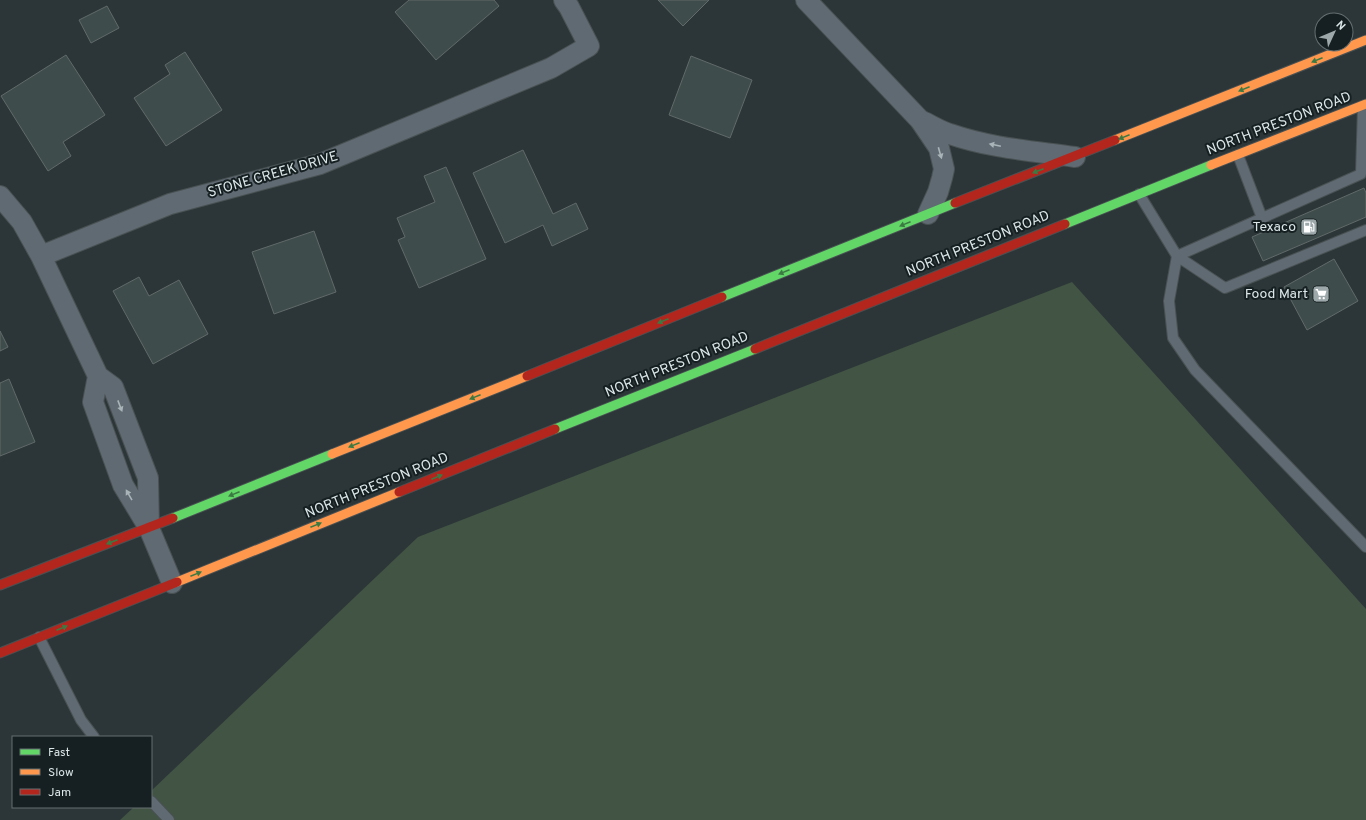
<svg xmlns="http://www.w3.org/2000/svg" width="1366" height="820" font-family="Overpass,sans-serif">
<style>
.green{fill:#425444}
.building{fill:#3e4d4b;stroke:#616969}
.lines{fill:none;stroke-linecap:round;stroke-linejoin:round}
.lane-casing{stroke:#495153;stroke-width:12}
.street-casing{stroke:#495153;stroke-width:22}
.fast-casing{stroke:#495153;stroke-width:11}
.slow-casing{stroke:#495153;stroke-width:11}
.jam-casing{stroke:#495153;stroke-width:11}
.lane{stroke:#606a72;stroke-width:10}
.street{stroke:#606a72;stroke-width:20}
.fast{stroke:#63d668;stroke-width:9}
.slow{stroke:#ff974d;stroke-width:9}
.jam{stroke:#b3261e;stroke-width:9}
.oneway{fill:#3c7a44}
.oneway2{fill:#a9b4b9}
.labels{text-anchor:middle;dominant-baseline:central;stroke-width:4;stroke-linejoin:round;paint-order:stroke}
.street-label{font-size:14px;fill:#dae6e8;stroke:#161f21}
.poi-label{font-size:14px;fill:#dae6e8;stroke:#161f21;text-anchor:end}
</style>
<rect width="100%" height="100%" fill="#2c3638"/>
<!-- green -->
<path class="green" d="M1072,282L1366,609V820H120L134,807H151V791L418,537Z"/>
<!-- building -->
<path class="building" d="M409,0H494L499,6L436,60L395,12Z
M658,0H709L683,26Z
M107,6L119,28L91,43L79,20Z
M185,52L222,110L166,146L134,98L170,74L165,65Z
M66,55L105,115L63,142L71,156L48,171L1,96Z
M691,56L752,80L730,138L669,115Z
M523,150L553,214L576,203L588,229L552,246L543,225L505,243L473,173Z
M446,167L486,259L419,288L398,240L405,237L397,218L435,202L424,176Z
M1364,188L1366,193V217L1263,261L1252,237Z
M314,231L336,292L274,314L252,252Z
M1334,259L1358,301L1307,330L1284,287Z
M139,277L149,296L179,280L208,334L153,364L113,291Z
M0,331L8,347L0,351Z
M9,379L35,442L0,456V383Z"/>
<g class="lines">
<!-- lane casing -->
<g class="lane-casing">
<path id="lane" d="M1238,155L1262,218
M1139,194L1177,256L1361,174L1363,106
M1366,230L1225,288L1177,256L1169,301L1173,338L1195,370L1366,547
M39,637L81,720L94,737
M151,801L169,820"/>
</g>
<!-- street casing -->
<g class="street-casing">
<path id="street" d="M806,0L920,120L939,148L944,169L942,178L938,192L928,214
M922,121C931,125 940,131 950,134C990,148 1033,151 1075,157
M0,196L22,222L41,256L98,376L113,387L148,478L149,528
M41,256L170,204L320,164L551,68L589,46L569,7L564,0
M98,376L93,402L123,485L149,528L172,583"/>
</g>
<!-- fast casing -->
<g class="fast-casing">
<path id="fast" d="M1065,224L1211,165
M722,297L955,203
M555,429L755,349
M173,518L332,454"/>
</g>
<!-- slow casing -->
<g class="slow-casing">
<path id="slow" d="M1115,140L1366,40
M1211,165L1366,104
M332,454L527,376
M177,582L399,492"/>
</g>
<!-- jam casing -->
<g class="jam-casing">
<path id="jam" d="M955,203L1115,140
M755,349L1065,224
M527,376L722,297
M399,492L555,429
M0,585L173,518
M0,653L177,582"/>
</g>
<!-- lane -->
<use href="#lane" class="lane"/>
<!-- street -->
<use href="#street" class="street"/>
<!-- fast -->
<use href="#fast" class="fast"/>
<!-- slow -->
<use href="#slow" class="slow"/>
<!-- jam -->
<use href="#jam" class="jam"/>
</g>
<!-- one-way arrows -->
<defs><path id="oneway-solid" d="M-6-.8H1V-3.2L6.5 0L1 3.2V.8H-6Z"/></defs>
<g class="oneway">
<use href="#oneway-solid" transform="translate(1317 60) rotate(158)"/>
<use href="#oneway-solid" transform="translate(1244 89) rotate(158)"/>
<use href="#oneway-solid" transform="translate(1124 137) rotate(158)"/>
<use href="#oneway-solid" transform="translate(1038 171) rotate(159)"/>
<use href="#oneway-solid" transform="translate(905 224) rotate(158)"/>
<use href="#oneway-solid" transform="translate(784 272) rotate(158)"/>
<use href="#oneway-solid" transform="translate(663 321) rotate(158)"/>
<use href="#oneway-solid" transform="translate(475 397) rotate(158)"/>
<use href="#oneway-solid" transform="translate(354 445) rotate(158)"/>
<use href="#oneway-solid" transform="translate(437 477) rotate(-22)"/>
<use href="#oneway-solid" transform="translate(234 494) rotate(158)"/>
<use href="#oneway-solid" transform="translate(316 525) rotate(-22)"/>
<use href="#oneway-solid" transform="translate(112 542) rotate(159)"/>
<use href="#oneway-solid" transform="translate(196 574) rotate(-22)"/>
<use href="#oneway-solid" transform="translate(62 628) rotate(-22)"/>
</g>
<g class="oneway2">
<use href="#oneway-solid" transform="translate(995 145) rotate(-168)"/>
<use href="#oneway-solid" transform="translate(940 153) rotate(74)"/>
<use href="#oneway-solid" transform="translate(120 406) rotate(69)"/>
<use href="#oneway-solid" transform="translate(129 495) rotate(-120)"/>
</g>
<!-- icons -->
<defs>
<g id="fuel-square" transform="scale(0.9)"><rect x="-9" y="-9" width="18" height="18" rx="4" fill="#9da8aa" stroke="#161f21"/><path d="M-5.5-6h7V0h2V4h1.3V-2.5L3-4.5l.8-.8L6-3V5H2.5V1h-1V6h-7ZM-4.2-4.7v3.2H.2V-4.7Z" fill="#fff"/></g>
<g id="supermarket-square" transform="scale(0.9)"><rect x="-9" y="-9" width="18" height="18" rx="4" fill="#9da8aa" stroke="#161f21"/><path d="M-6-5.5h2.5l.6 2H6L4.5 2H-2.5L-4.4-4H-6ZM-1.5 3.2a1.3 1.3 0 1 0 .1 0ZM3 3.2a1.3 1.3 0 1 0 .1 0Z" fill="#fff"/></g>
</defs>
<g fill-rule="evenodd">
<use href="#fuel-square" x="1309" y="227"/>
<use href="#supermarket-square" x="1321" y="294"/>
</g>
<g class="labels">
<!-- street labels -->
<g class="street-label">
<text transform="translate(1279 124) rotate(-21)">NORTH PRESTON ROAD</text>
<text transform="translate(273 175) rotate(-16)">STONE CREEK DRIVE</text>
<text transform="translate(978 244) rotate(-22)">NORTH PRESTON ROAD</text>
<text transform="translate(677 365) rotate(-22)">NORTH PRESTON ROAD</text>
<text transform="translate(377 486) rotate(-22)">NORTH PRESTON ROAD</text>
</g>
<!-- poi labels -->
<g class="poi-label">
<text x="1296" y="227">Texaco</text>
<text x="1308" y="294">Food Mart</text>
</g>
</g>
<!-- legend -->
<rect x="12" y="736" width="140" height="72" fill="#161f21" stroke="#646f71"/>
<rect x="20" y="749" width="20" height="6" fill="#63d668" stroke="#646f71"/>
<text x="48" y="756" font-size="12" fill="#dae6e8">Fast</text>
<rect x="20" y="769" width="20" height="6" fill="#ff974d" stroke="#646f71"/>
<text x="48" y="776" font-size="12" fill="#dae6e8">Slow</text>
<rect x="20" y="789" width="20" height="6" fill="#b3261e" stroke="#646f71"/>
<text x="48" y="796" font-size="12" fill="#dae6e8">Jam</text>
<!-- north arrow -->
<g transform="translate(1334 32) rotate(46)"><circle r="19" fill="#161f21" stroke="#646f71"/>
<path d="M0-3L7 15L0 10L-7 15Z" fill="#9da8aa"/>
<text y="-6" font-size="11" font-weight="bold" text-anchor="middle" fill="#dae6e8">N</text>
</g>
</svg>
